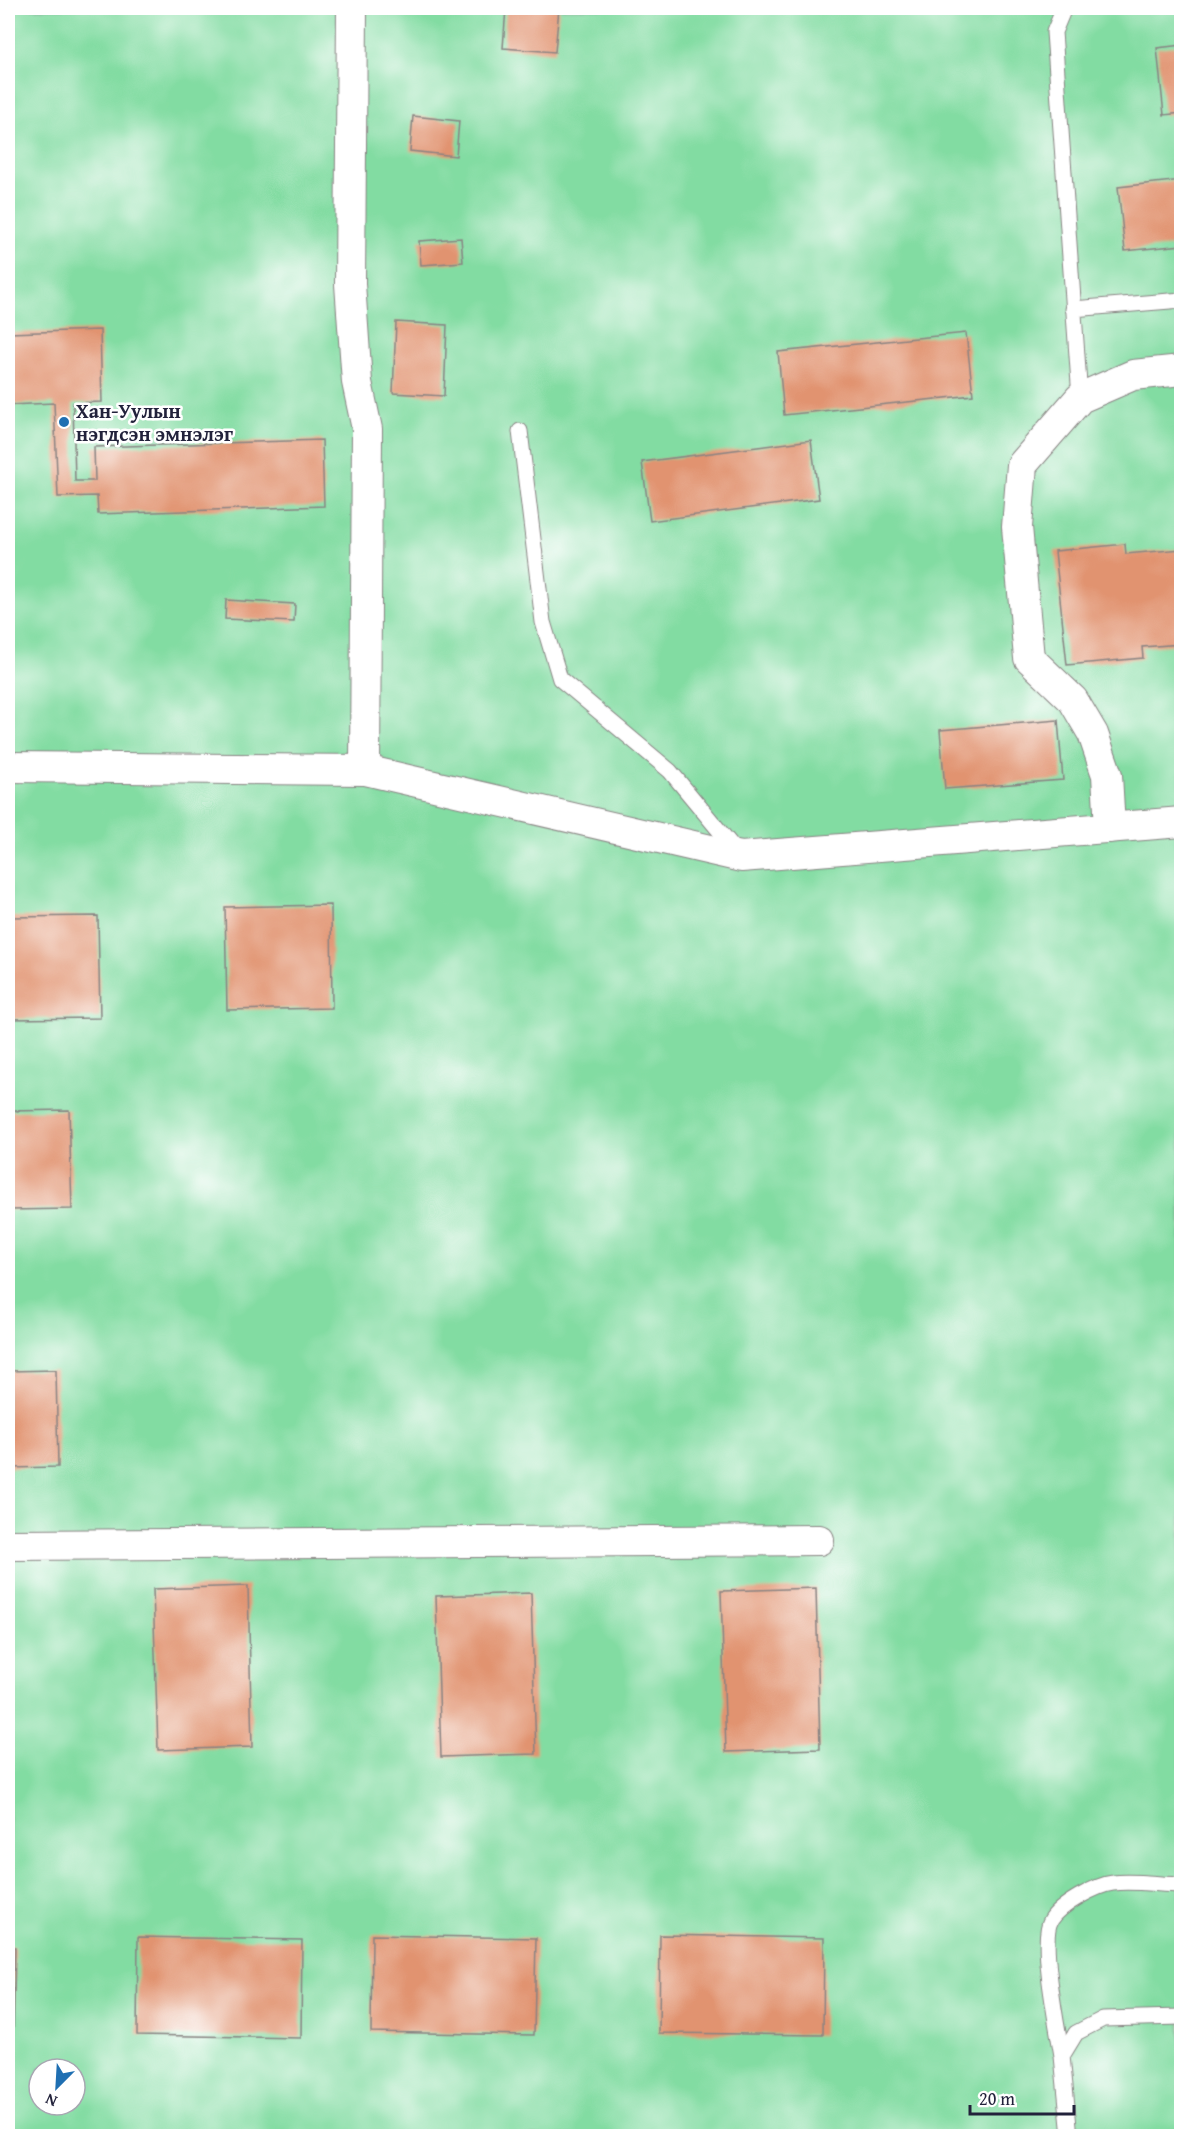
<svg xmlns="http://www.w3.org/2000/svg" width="1189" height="2144" font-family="'Gentium Book Plus',serif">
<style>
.green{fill:#82dca2;stroke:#527f6e;stroke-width:1.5;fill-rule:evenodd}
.building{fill:#e19370}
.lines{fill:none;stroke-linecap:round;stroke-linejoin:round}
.service-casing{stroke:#888382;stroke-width:17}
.minor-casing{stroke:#888382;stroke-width:32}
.service{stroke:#fff;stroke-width:15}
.minor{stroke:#fff;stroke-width:30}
.poi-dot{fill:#1f6fb2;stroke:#fff;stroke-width:2}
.labels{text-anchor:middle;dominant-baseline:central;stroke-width:5;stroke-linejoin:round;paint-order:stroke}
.poi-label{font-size:20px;font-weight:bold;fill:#22223b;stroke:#fff;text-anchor:start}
</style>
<rect width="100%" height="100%" fill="#fff"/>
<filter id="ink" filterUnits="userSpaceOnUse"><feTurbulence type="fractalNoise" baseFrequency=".0167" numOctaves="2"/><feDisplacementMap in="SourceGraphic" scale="12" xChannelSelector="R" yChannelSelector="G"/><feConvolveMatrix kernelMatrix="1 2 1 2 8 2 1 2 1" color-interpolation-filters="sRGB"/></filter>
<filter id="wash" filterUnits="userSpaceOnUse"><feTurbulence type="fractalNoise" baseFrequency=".008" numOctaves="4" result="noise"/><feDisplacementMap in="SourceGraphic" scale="24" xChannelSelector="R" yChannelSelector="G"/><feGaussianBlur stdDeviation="1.35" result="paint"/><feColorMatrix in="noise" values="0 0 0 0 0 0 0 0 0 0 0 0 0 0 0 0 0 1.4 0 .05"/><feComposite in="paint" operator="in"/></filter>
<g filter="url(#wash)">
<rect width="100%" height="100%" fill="#eee4c8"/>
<!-- green -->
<path class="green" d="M8,8H1181V2136H8ZM39,2069H75V2105H39Z"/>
<g id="blocks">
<!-- building -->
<path class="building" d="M506,8H559L555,52L503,48Z
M1182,45V113L1164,115L1157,48Z
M413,116L459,121L456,156L410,151Z
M1182,180V245L1125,251L1118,187Z
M461,238L463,262L421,265L419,241Z
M396,322L447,325L444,396L393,393Z
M100,330L102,402L73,403L75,481H95L94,447L322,440L324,506L98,514L97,496L58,497L54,403L8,405V333Z
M966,333L973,395L784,415L778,352Z
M811,440L819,499L650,521L642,462Z
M1125,544L1126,554L1182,549V644L1142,647L1143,658L1067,665L1055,551Z
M226,600L295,604L294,622L225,619Z
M1058,720L1063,780L945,789L940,730Z
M331,905L332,1008L227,1010L225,907Z
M98,916L100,1018L8,1019V917Z
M69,1110L72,1209L8,1210V1111Z
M56,1370L58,1467L8,1468V1371Z
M248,1586L252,1747L158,1750L153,1589Z
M816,1588L820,1749L726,1752L721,1591Z
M531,1593L536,1754L441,1757L436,1596Z
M372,1935L536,1938L534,2035L371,2032Z
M660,1935L824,1938L823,2035L659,2033Z
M138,1937L302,1940L301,2038L137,2035Z
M8,1947H15L13,2044H8Z"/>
</g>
</g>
<g filter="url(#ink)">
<use href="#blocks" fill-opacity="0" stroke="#888382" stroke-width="1.5"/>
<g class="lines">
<!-- service casing -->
<g class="service-casing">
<path id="service" d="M1064,8L1054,32L1080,398
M1073,309L1182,300
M520,431L543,622L560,679L670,771L737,852
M1062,2056C1058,2030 1039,1940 1051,1920C1060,1905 1096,1885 1113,1883C1134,1880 1160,1885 1182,1885
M1070,2136L1062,2056L1076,2033L1103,2019L1182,2017"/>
</g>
<!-- minor casing -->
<g class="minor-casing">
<path id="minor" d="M352,8L350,284L357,382L367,429L365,770
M8,767L365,770L741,857L1182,822
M1110,828L1107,775L1093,734L1073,700L1029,658L1017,527L1022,465L1080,398L1133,375L1182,370
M8,1545L819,1540"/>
</g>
<!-- service -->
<use href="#service" class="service"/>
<!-- minor -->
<use href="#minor" class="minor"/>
</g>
</g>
<!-- markers -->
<circle class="poi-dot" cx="64" cy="422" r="6"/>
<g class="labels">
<!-- poi labels -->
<g class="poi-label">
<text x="76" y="410">Хан-Уулын<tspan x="76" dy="23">нэгдсэн эмнэлэг</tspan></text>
</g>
</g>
<!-- margin -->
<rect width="1189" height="2144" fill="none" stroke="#fff" stroke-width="30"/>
<!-- north arrow -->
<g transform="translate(57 2087) rotate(204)"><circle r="28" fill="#ffffff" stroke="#a7a7b1" stroke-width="1.5"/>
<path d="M0-4.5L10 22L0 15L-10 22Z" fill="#1f6fb2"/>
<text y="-9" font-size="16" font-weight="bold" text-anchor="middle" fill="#22223b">N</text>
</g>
<!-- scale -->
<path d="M970 2105v9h104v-9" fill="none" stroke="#22223b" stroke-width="3"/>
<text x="979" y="2105" font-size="18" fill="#22223b" stroke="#ffffff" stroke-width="4.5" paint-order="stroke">20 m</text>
</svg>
